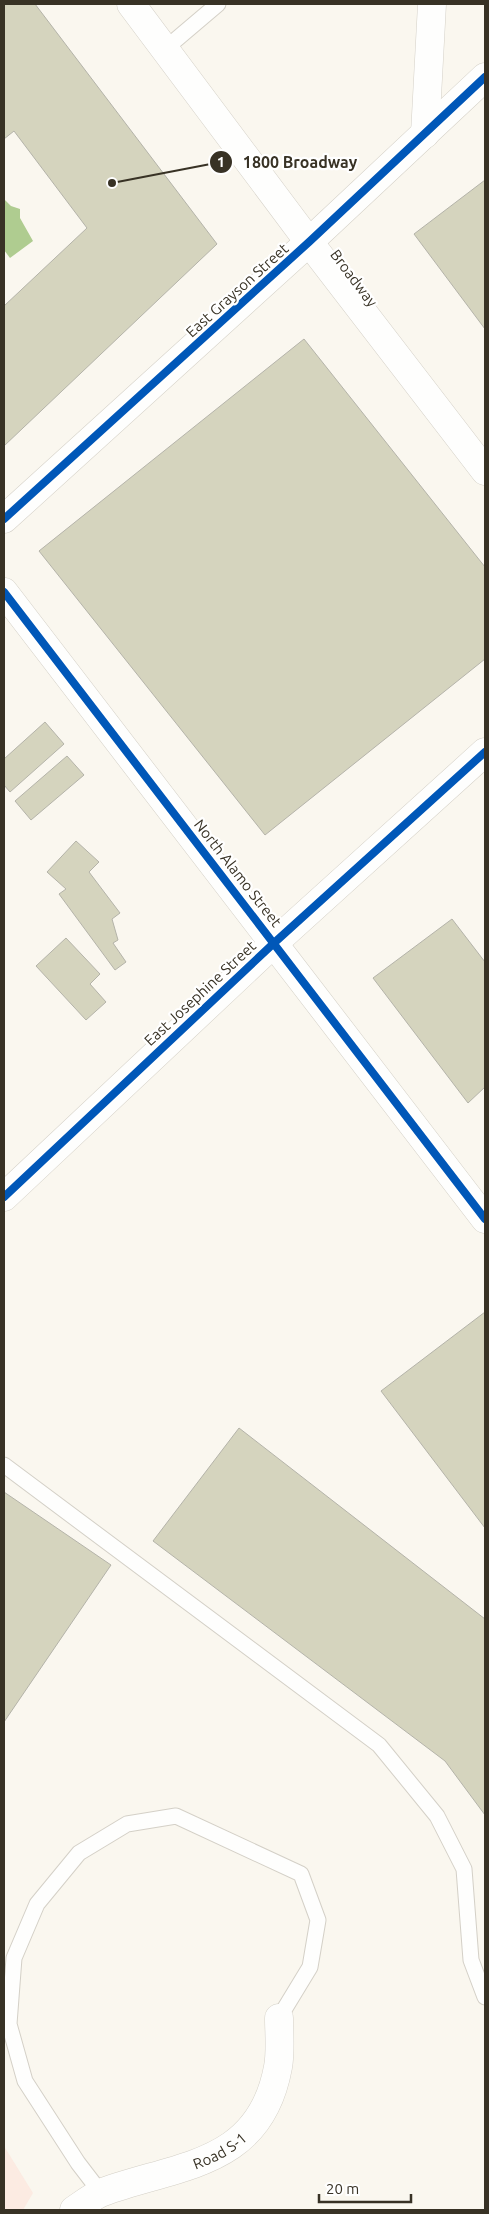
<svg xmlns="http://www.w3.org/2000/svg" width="489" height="2214" font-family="Ubuntu,sans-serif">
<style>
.green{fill:#fcebe2}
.water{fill:#afcc90}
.building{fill:#d5d4be;stroke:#b4b3a9}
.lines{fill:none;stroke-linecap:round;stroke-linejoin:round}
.lane-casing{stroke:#d4d0c7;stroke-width:17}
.street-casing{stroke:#d4d0c7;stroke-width:29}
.secondary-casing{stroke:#d4d0c7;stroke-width:29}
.primary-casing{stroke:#d4d0c7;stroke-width:29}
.lane{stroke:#fefefd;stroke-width:15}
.street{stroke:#fefefd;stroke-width:28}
.secondary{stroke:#fefefd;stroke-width:28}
.primary{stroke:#fefefd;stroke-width:28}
.cycleway-casing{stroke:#fff;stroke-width:11}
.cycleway{stroke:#0057b8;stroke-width:8}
.labels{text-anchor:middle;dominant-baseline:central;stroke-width:4.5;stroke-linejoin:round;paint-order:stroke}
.street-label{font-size:15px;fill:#383225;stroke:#fff}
.leader{fill:none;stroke:#383225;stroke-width:2}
.callout-dot{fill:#383225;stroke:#fff;stroke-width:2}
.mark-label{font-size:15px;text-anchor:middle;font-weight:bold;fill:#fff}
.callout-label{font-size:16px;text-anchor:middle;font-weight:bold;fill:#383225;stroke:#fff;stroke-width:4.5;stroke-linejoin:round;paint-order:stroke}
</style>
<rect width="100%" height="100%" fill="#faf7ef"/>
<!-- green -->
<path class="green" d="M4,2146L33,2193L23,2210H4Z"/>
<!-- water -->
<path class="water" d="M4,199L11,206L20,209V218L33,241L10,258L4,250Z"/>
<!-- building -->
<path class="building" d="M4,4H35L217,244L4,446V306L87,228L14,131L4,139Z
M485,180V329L414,234Z
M304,339L485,567V659L265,835L39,551Z
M45,722L64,744L10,792L4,785V759Z
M67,756L84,775L31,820L15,801Z
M76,841L99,862L89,872L120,913L112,919L118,940L113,943L126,962L115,970L59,894L66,889L47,872Z
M452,919L485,962V1087L468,1103L373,978Z
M66,938L100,974L90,984L106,1002L86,1020L36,966Z
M485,1312V1528L381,1391Z
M239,1428L485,1619V1815L445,1761L153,1541Z
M4,1492L111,1565L4,1722Z"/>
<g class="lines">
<!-- lane casing -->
<g class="lane-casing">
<path id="lane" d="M165,49L218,4
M4,1465L379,1745L437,1816L464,1869L471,1960L485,1997
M101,2193L78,2163L25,2081L9,2024L14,1958L37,1904L79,1853L127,1824L176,1816L301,1874L318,1920L310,1967L279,2018"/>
</g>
<!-- street casing -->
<g class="street-casing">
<g id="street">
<path d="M425,134L432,4"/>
<path d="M4,1197L274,943"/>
<path id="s1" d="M74,2210C83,2204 93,2196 103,2192C180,2164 260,2166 278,2067C281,2051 279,2033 279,2018"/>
</g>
</g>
<!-- secondary casing -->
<g class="secondary-casing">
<path id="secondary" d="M4,519L309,242L485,77
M4,592L485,1219
M274,943L485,752"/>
</g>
<!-- primary casing -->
<g class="primary-casing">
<path id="primary" d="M131,4L309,242L485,471"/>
</g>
<!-- lane -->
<use href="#lane" class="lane"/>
<!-- street -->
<use href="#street" class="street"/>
<!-- secondary -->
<use href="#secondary" class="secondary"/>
<!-- primary -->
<use href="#primary" class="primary"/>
<!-- cycleway casing -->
<g class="cycleway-casing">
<path id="cycleway" d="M4,519L309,242L485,77
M4,592L485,1219
M4,1197L274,943L485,752"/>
</g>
<!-- cycleway -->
<use href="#cycleway" class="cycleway"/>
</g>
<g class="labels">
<!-- street labels -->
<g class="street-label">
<text transform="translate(354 278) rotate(53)">Broadway</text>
<text transform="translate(237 290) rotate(-42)">East Grayson Street</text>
<text transform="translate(238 873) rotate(52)">North Alamo Street</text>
<text transform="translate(200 993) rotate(-43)">East Josephine Street</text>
<text stroke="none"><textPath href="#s1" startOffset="158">Road S-1</textPath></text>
</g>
</g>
<!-- callouts -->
<path class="leader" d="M112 183L221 162"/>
<g class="callout-dot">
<circle cx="112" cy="183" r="5"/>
<circle cx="221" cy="162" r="12"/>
</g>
<g class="mark-label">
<text x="221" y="167">1</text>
</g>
<g class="callout-label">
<text x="300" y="168">1800 Broadway</text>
</g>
<!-- border -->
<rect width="489" height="2214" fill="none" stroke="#383225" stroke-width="10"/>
<!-- scale -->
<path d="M319 2194v8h92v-8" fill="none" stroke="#383225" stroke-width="2.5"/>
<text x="326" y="2194" font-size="15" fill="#383225" stroke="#ffffff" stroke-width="4" paint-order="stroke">20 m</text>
</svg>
